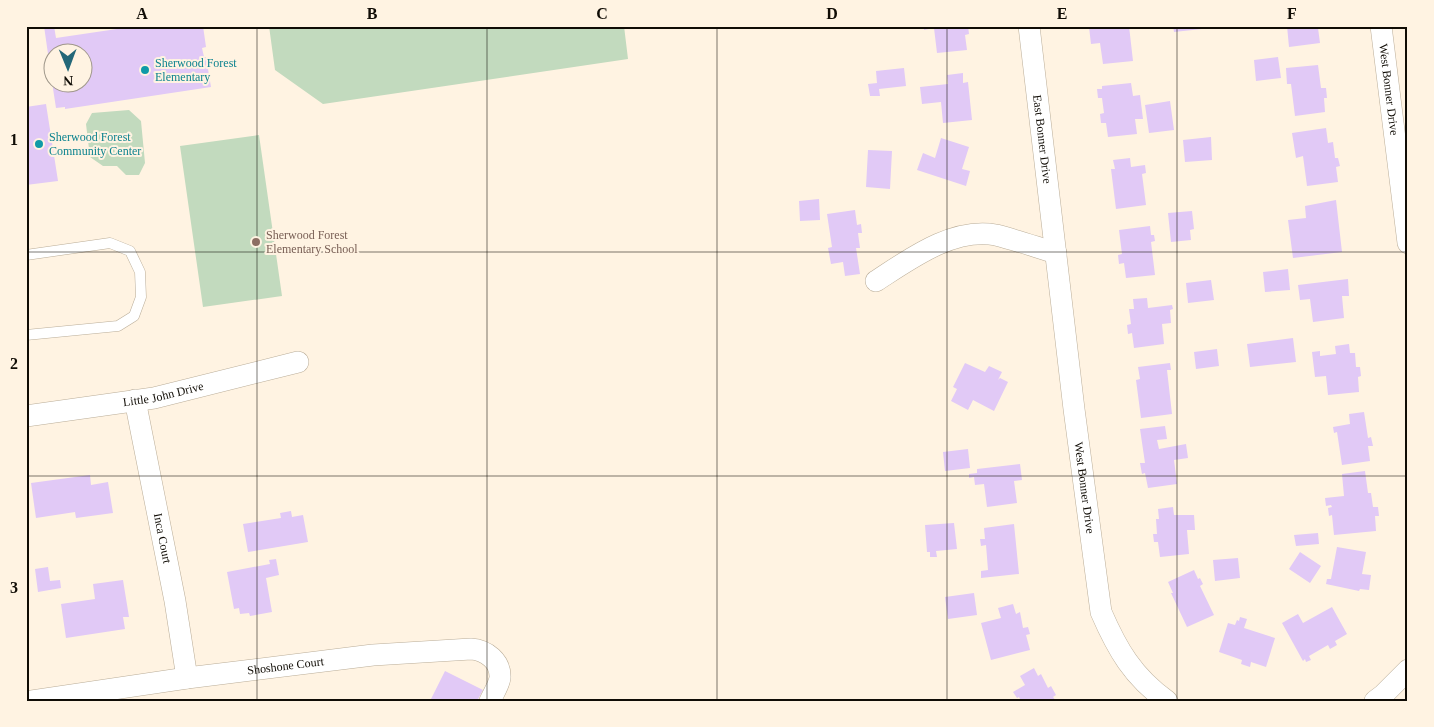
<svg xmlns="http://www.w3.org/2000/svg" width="1434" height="727" font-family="Georgia,serif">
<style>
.green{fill:#c2dabe}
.building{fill:#e1c9f6}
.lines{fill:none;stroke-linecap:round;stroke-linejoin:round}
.service-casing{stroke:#baad98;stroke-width:11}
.minor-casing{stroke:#baad98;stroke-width:22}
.service{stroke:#fff;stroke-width:10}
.minor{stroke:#fff;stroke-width:21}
.grid{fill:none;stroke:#100c05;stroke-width:1;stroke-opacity:0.55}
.culture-dot{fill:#0f9aa8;stroke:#fff3e2;stroke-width:2}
.education-dot{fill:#8d6e63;stroke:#fff3e2;stroke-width:2}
.labels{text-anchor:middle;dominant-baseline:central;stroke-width:4;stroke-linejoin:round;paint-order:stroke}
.culture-label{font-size:12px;fill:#0d838f;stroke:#fff3e2;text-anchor:start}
.street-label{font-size:12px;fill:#100c05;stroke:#fff3e2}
.education-label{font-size:12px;fill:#785e54;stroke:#fff3e2;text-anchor:start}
.neatline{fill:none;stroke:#100c05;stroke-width:2}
.grid-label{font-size:16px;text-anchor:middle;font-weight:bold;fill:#100c05}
</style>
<rect width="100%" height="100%" fill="#fff3e2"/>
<!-- green -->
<path class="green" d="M269,26H624L628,59L323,104L275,70Z
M129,110L141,121L145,163L139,175H126L117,166H103L90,157L86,124L92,113Z
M259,135L282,296L203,307L180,146Z"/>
<!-- building -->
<path class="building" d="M44,26H54L56,38L137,26H203L206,47L202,48L204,57H206L211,87L65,109V107L56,108L52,82H82V52H52L51,75Z
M924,26H968L969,34L965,35L967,50L937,53L934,28L924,30Z
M1099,26H1129L1133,61L1103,64L1100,43L1091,44L1089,27Z
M1173,26H1201L1202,29L1174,32Z
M1287,26H1323L1318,28L1320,43L1289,47Z
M1278,57L1281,78L1256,81L1254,60Z
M1318,65L1321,88H1326L1327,98H1324L1325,112L1295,116L1291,84H1287L1286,68Z
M904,68L906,86L879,89L880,96H870L868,84L877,83L876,71Z
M963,73V83L968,82L972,120L943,123L941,102L922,104L920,87L948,84L947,75Z
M1131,83L1133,96L1140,95L1143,119H1135L1137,134L1108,137L1106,123H1101L1100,114L1104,113L1102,98H1098L1097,89H1102V86Z
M1170,101L1174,130L1149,133L1145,105Z
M46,104L58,181L26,185V107Z
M1326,128L1328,143L1333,142L1335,158H1338L1340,166L1336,167L1338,182L1307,186L1303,156L1296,158L1292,133Z
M1211,137L1212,160L1185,162L1183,140Z
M941,138L969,147L962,169L970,171L966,186L917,170L923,153L935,158Z
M868,150L892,151L890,189L866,187Z
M1130,158L1131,167L1145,165L1146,173L1142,174L1146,205L1116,209L1111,169H1115L1113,160Z
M819,199L820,220L800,221L799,201Z
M1336,200L1342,252L1293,258L1288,220L1306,218L1305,206Z
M855,210L857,225L861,224L862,233H858L860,248H856L860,274L845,276L843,262L831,264L828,248L832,247L827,214Z
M1192,211L1194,229L1190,230L1191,240L1171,242L1168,213Z
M1150,226L1151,235H1154L1155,241L1151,242L1155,275L1126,278L1124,263L1119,264L1118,255L1122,254L1119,230Z
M1288,269L1290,290L1265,292L1263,272Z
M1348,279L1349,296H1342L1344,318L1313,322L1310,299L1300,300L1298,285Z
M1211,280L1214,300L1188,303L1186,283Z
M1147,298L1148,308L1172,305L1173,309L1170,310L1171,323L1162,324L1164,344L1134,348L1132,333L1128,334L1127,325L1131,324L1129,309H1134L1133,299Z
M1293,338L1296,362L1250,367L1247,344Z
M1349,344L1350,353H1355L1356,367H1360L1361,376L1358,377L1359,392L1328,395L1326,376L1315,377L1312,352L1320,351V356L1336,354L1335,346Z
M1217,349L1219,366L1196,369L1194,352Z
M965,363L985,372L989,366L1002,372L998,380L1000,378L1008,382L994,411L973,400L968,410L951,401L957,389L953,387Z
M1170,363L1171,370H1167L1172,414L1141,418L1136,380L1140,379L1138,367Z
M1364,412L1368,438L1371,437L1373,446H1368L1370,461L1342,465L1337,432L1334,433L1333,427L1350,424L1349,414Z
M1165,426L1167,439L1157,440L1159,449L1186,444L1188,458L1174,460L1177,484L1148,488L1145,473L1142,474L1140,463H1145L1140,429Z
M968,449L970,468L945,471L943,452Z
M1020,464L1022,480L1014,481L1017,503L987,507L984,484L975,485L974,477L969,478V474L977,473V469Z
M1365,471L1368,493H1371L1373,507H1378L1379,516H1375L1376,531L1334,535L1332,515L1329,516L1328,508L1332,507L1331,505L1326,506L1325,498L1344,496L1342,474Z
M90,475L91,485L108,482L113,513L76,518L75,512L36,518L31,483Z
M1173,507L1174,515H1194L1195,530H1187L1189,554L1160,557L1158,542H1154L1153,534H1157L1156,519H1159L1158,509Z
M291,511L292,517L303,515L308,542L248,552L243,524L281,518L280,513Z
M954,523L957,549L936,551L937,557H930V552H927L925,525Z
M1014,524L1019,574L981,578V571L988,570L986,545L981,546L980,539H985L984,528Z
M1318,533L1319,544L1296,546L1294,535Z
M1337,547L1366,552L1362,574L1371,575L1369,590L1360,589L1359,591L1326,584L1327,579H1331Z
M1300,552L1321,566L1310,583L1289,569Z
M1238,558L1240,578L1215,581L1213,560Z
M276,559L279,575L266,578L272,612L250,616L249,613L240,614L239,608L234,609L227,572L270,564L269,560Z
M48,567L50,581L60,580L61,588L38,592L35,569Z
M1194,570L1198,579L1200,578L1203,584L1200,586L1214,615L1187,627L1171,593H1173L1168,582Z
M123,580L129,617H123L125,629L66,638L61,604L95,599L93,584Z
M974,593L977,615L948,619L945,597Z
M1013,604L1016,614L1020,612L1023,628L1028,627L1030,634L1026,635L1030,650L991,660L981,623L1001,618L998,608Z
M1332,607L1347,634L1335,641L1337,645L1330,649L1328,645L1309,656L1311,660L1306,662L1305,659L1303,661L1282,623L1298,614L1303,623Z
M1240,617L1247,619L1244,628L1275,638L1266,667L1251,662L1250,667L1241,664L1242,660L1219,652L1228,623L1235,625L1237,620L1239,621Z
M1034,668L1038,676L1041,674L1048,688L1051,686L1056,695L1053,697L1056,701H1021L1019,697L1017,698L1013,692L1025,685L1020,676Z
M445,671L483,690L477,701H430Z"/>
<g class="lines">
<!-- service casing -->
<g class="service-casing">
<path id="service" d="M26,255L110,243L130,251L140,272L141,297L134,316L118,326L26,335"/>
</g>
<!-- minor casing -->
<g class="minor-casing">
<g id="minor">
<path id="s1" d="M1029,26L1074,409L1101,612C1117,649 1133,677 1167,701"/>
<path id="s2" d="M1381,26L1408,243"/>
<path d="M876,281C910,259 953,227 996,235C1016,240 1036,247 1056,253"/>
<path id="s3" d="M135,400L175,601L187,678"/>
<path id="s4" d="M26,416L154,398L298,362"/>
<path id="s5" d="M32,701L187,678L373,655L471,649C486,650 501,661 500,678C499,685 493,694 490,701"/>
<path d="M1375,701L1383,695L1408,670"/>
</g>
</g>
<!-- service -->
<use href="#service" class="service"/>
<!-- minor -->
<use href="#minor" class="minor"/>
</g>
<!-- grid -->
<path class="grid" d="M257,26V701M487,26V701M717,26V701M947,26V701M1177,26V701M26,252H1408M26,476H1408"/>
<!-- markers -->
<g class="culture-dot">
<circle cx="145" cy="70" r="5"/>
<circle cx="39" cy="144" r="5"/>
</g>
<circle class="education-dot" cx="256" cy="242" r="5"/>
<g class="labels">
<!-- culture labels -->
<g class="culture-label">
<text x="155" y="63">Sherwood Forest<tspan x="155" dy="14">Elementary</tspan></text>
<text x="49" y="137">Sherwood Forest<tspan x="49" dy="14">Community Center</tspan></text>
</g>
<!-- street labels -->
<g class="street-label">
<text stroke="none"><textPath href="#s2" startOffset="64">West Bonner Drive</textPath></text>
<text stroke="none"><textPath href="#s1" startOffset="114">East Bonner Drive</textPath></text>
<text stroke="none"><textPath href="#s4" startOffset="139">Little John Drive</textPath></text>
<text stroke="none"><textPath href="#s1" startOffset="465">West Bonner Drive</textPath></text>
<text stroke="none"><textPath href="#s3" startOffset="141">Inca Court</textPath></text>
<text stroke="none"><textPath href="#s5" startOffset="256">Shoshone Court</textPath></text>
</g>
<!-- education labels -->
<g class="education-label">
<text x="266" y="235">Sherwood Forest<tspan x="266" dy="14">Elementary School</tspan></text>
</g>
</g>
<!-- border -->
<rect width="1434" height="727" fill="none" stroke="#fff3e2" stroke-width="55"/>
<!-- north arrow -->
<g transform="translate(68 68) rotate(179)"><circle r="24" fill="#fff3e2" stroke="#9f978a"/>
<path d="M0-4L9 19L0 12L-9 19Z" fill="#236778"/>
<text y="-8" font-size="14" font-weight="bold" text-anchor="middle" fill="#100c05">N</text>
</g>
<rect x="28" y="28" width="1378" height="672" class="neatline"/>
<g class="grid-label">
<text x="142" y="19">A</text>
<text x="372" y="19">B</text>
<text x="602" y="19">C</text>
<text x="832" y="19">D</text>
<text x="1062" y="19">E</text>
<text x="1292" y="19">F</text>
<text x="14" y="145">1</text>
<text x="14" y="369">2</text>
<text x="14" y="593">3</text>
</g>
</svg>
